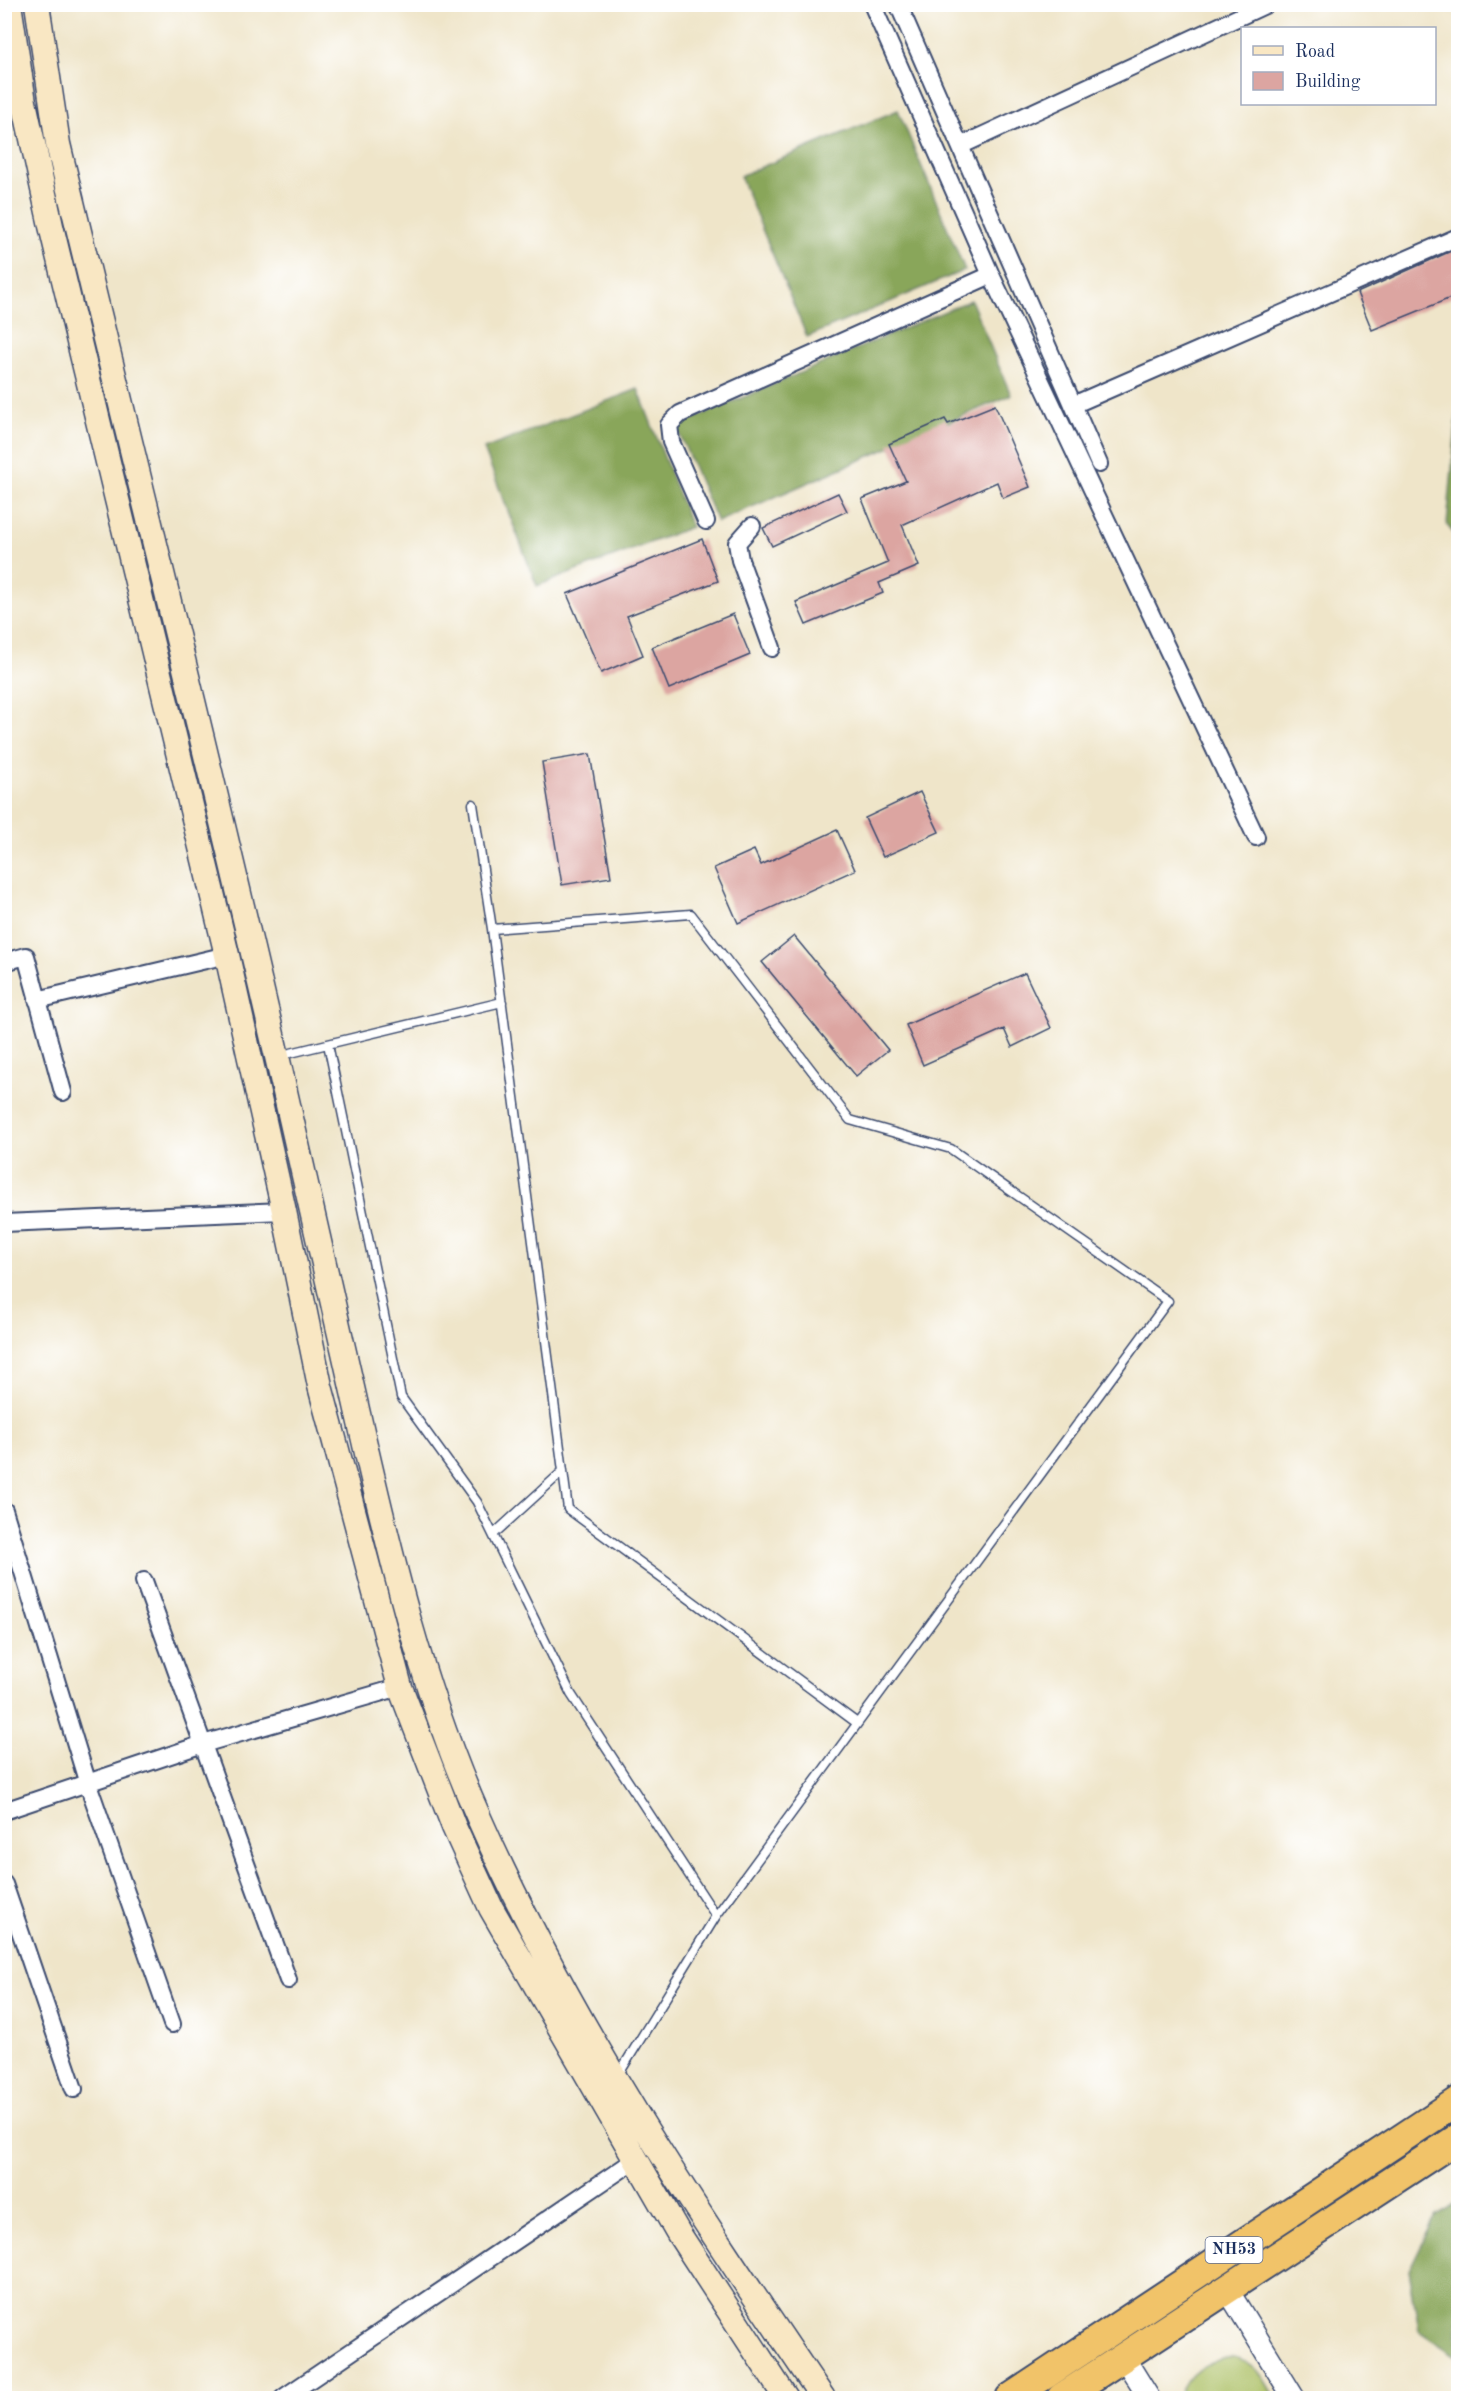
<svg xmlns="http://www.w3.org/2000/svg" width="1463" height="2403" font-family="'Old Standard TT',serif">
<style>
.green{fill:#acc065;stroke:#647862;stroke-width:1.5}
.forest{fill:#89a65a;stroke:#526a5c;stroke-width:1.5}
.building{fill:#dca5a1}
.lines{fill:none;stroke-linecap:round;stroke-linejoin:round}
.service-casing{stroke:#3b4a6e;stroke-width:11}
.minor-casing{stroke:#3b4a6e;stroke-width:20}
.tertiary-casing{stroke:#3b4a6e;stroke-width:24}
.secondary-casing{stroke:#3b4a6e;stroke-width:27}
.trunk-casing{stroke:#3b4a6e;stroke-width:32}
.service{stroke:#fff;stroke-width:8}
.minor{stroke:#fff;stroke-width:16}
.tertiary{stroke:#fff;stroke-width:21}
.secondary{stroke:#f9e7c3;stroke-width:24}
.trunk{stroke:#f1c369;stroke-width:28}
.labels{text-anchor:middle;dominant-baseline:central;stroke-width:5;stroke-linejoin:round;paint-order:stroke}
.shield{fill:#fff;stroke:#5f6d8e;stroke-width:1.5}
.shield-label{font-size:16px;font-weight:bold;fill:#1b2f5e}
</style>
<rect width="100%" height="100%" fill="#fff"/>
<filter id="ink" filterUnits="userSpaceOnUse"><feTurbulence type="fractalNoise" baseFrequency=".0167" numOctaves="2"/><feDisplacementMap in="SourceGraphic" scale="12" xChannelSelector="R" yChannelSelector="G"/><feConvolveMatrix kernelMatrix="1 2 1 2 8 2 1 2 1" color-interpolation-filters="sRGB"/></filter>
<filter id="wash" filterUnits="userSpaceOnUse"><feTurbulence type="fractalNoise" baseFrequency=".008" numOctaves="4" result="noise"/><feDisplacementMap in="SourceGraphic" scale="24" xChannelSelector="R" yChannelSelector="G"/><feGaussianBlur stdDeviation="1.35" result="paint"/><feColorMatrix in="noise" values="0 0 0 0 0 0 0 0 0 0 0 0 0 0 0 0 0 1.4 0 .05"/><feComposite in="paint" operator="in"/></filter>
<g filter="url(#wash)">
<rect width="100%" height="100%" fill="#efe5c9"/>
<!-- green -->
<path class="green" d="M1234,2357C1257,2362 1264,2379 1275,2398H1178C1187,2372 1206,2360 1234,2357Z"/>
<!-- forest -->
<path class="forest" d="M898,110L965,270L807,337L740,176Z
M971,300L1011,395L717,522L676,426Z
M638,389L691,527L537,586L484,449Z
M1458,402V539L1447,525Z
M1458,2202V2357L1419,2331L1409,2270L1436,2215Z"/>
<g id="blocks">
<!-- building -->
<path class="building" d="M1458,248V295L1372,330L1357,293Z
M995,405L1030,487L1003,498L997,482L902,525L919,566L879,583L883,593L806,625L796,602L888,563L862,499L906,481L889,444L945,419L948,424Z
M838,493L847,511L772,546L763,528Z
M702,539L718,581L627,616L643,655L601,673L567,594Z
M733,614L750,655L669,689L652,647Z
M590,754L611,877L562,885L542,762Z
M920,792L939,832L883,857L865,818Z
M837,830L855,870L738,923L714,868L754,850L761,865Z
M794,936L888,1050L856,1076L762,962Z
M1025,973L1051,1028L1012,1047L1004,1029L923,1065L906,1025Z"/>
</g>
</g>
<g filter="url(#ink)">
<use href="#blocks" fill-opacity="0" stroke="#3b4a6e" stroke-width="1.5"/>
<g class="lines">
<!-- service casing -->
<g class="service-casing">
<path id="service" d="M473,804L492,929L568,1509L857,1723
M492,929L691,914L850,1120L951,1149L1168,1301L716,1916L617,2077
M328,1044L401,1397L477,1502L571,1694L716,1916
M278,1056L502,1002
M495,1533L563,1471"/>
</g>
<!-- minor casing -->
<g class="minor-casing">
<path id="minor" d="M872,4L991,275L1256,837
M898,4L1099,464
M960,146L1267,4
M1073,405L1458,237
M706,521L671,442L669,425L680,414L991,275
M752,526L737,543L740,560L772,648
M4,962L26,956L63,1092
M37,1000L227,955
M4,1223L284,1211
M4,1510L88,1784L172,2024
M144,1581L288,1980
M4,1811L203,1744L400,1687
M4,1884L74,2089
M283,2398L635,2160"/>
</g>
<!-- tertiary casing -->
<g class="tertiary-casing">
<path id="tertiary" d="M1227,2289L1294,2398
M1123,2356L1149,2398"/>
</g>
<!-- secondary casing -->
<g class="secondary-casing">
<path id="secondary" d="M9,4L24,102L51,226L227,955L284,1211L320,1386L400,1687L454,1827L491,1908L679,2234L786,2398
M37,4L58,144C134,462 214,778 286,1096C310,1202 334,1308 358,1414C389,1551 421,1688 479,1818C570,2025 697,2212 823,2398"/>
</g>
<!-- trunk casing -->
<g class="trunk-casing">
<path id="trunk" d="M1010,2398L1458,2101
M1061,2398L1458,2138"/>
</g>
<!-- service -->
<use href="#service" class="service"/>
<!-- minor -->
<use href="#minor" class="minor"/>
<!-- tertiary -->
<use href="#tertiary" class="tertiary"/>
<!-- secondary -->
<use href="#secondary" class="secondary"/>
<!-- trunk -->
<use href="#trunk" class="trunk"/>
</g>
</g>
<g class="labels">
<!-- shield labels -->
<rect class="shield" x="1205.5" y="2237" width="57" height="26" rx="4.5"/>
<g class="shield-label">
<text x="1234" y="2250">NH53</text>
</g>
</g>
<!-- margin -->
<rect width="1463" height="2403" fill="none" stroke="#fff" stroke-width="24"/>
<!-- legend -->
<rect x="1241" y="27" width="195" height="78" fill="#ffffff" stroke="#a4acbf" stroke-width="1.5"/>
<rect x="1253" y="46" width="30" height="9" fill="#f9e7c3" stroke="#a4acbf" stroke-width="1.5"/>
<text x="1295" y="57" font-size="18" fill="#1b2f5e">Road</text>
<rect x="1253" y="72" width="30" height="18" fill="#dca5a1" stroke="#a4acbf" stroke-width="1.5"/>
<text x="1295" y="87" font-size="18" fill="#1b2f5e">Building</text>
</svg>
